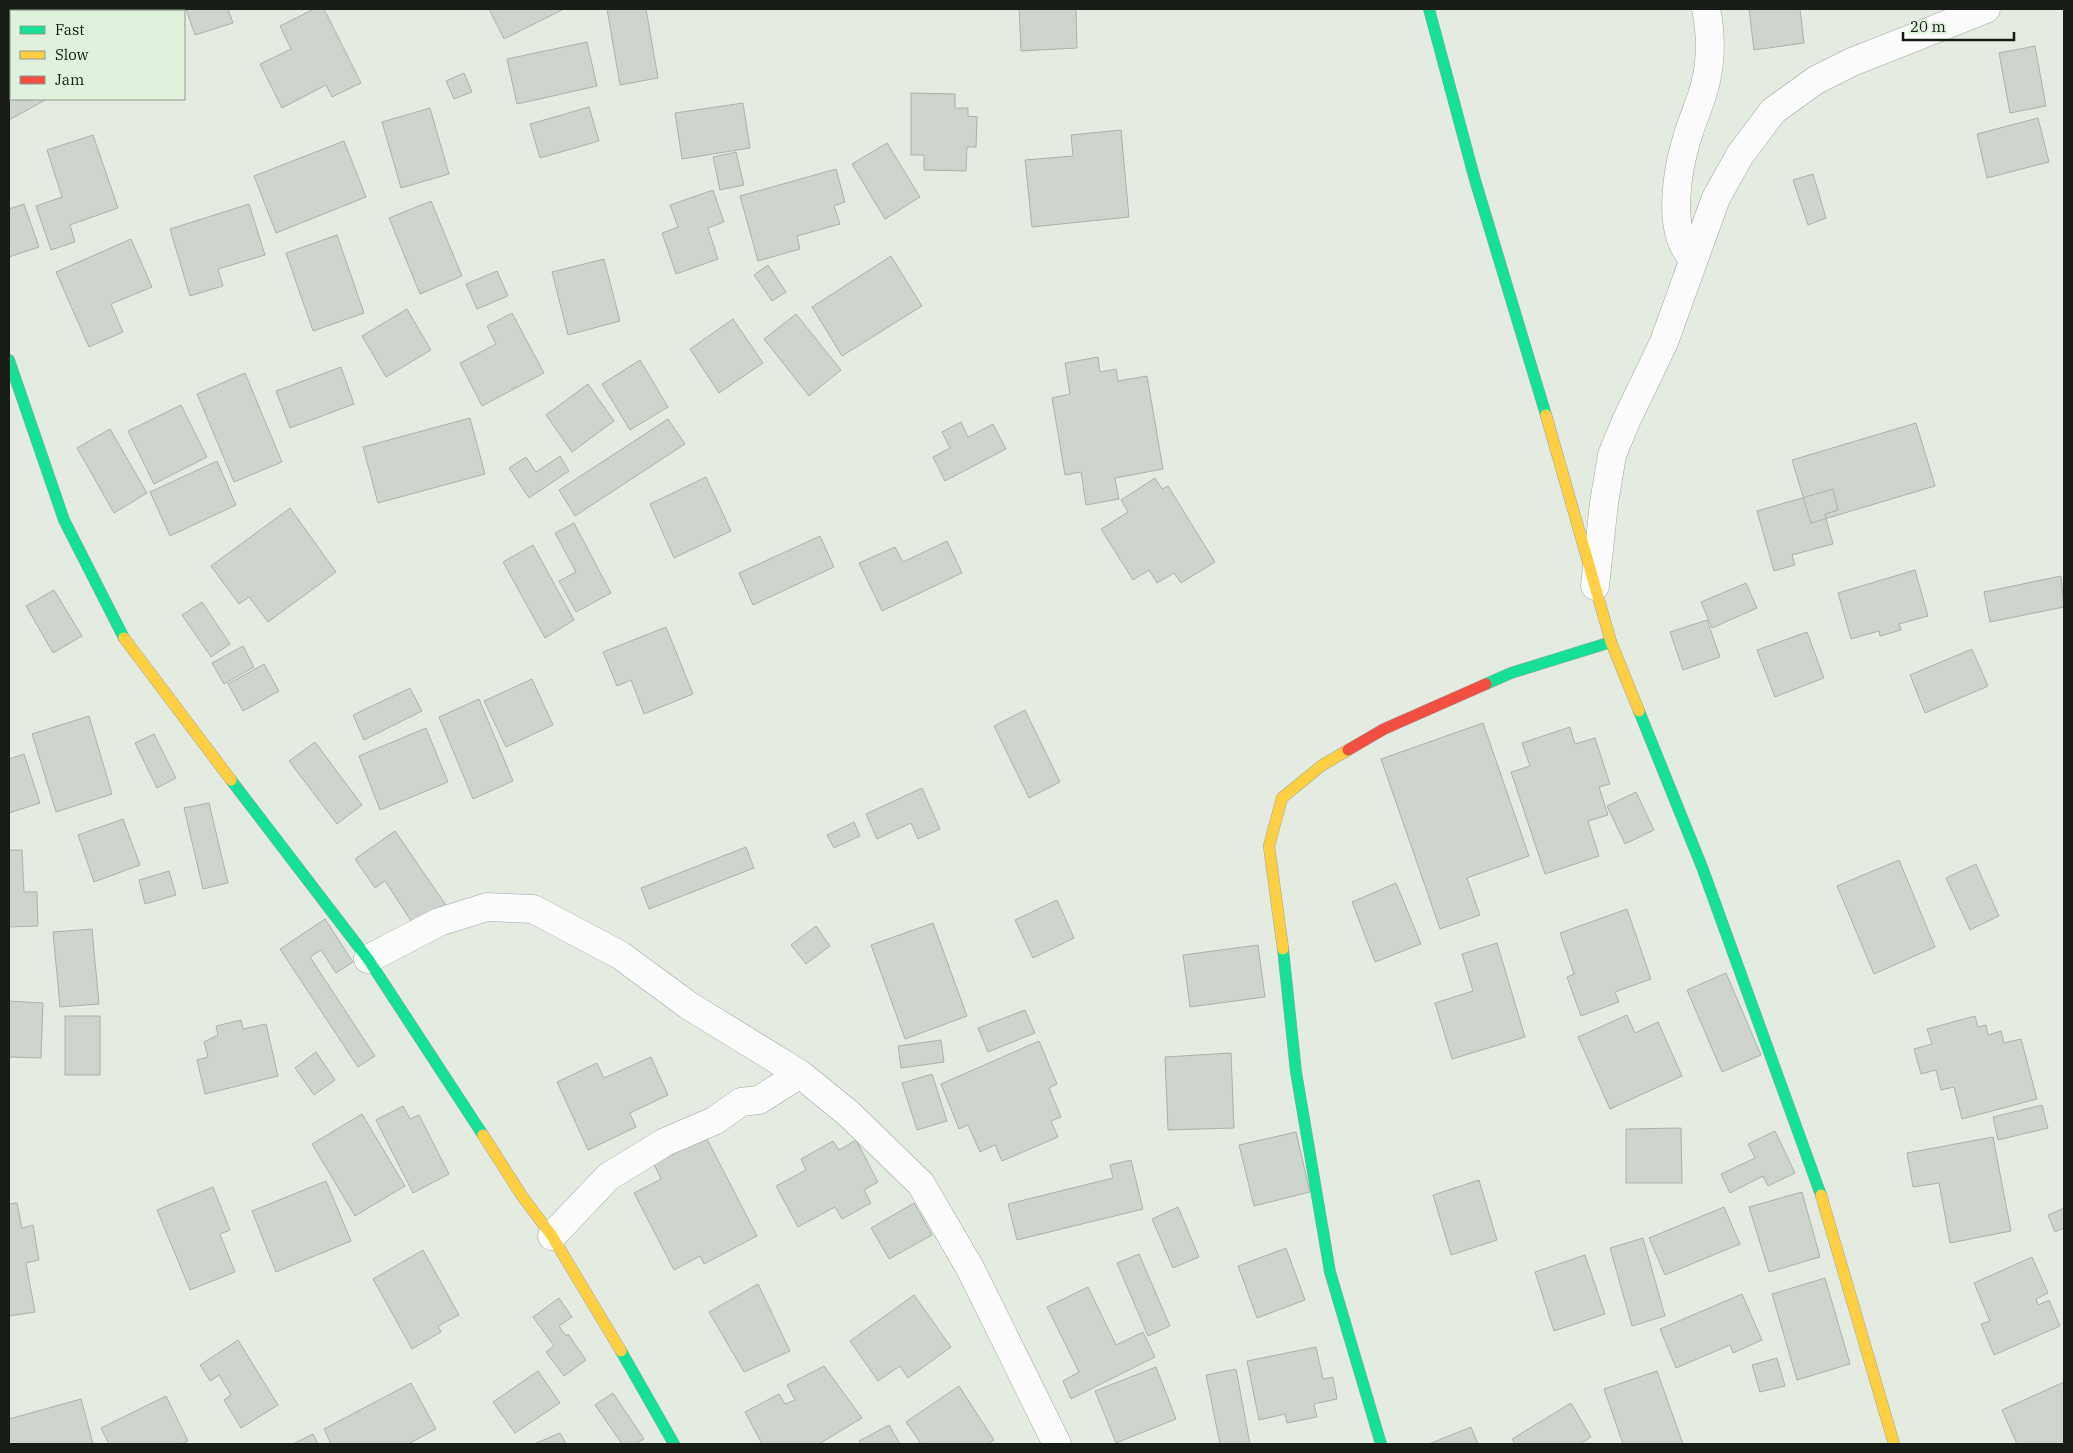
<svg xmlns="http://www.w3.org/2000/svg" width="2073" height="1453" font-family="'IBM Plex Serif',serif">
<style>
.building{fill:#ccd4cd;stroke:#aab2aa}
.lines{fill:none;stroke-linecap:round;stroke-linejoin:round}
.street-casing{stroke:#a1a7a0;stroke-width:29}
.fast-casing{stroke:#a1a7a0;stroke-width:12}
.slow-casing{stroke:#a1a7a0;stroke-width:12}
.jam-casing{stroke:#a1a7a0;stroke-width:12}
.street{stroke:#fbfcfb;stroke-width:28}
.fast{stroke:#16e098;stroke-width:11}
.slow{stroke:#ffcf43;stroke-width:11}
.jam{stroke:#f24e42;stroke-width:11}
</style>
<rect width="100%" height="100%" fill="#e4ece2"/>
<!-- building -->
<path class="building" d="M9,9H33L34,11H11V31L9,26Z
M186,9H228L233,23L195,35Z
M314,9H324L361,83L332,97L326,85L282,108L260,64L291,49L280,26Z
M489,9H564L504,39Z
M607,9H646L658,78L620,85Z
M1019,9H1076L1077,48L1021,51Z
M1749,9H1800L1804,43L1754,50Z
M587,42L597,86L517,104L507,59Z
M2035,46L2046,106L2010,113L1999,53Z
M11,48V99H47L9,120V49Z
M464,73L472,92L454,99L446,81Z
M911,93L955,94V108H968V116L977,117L976,147H967L966,171L924,170V155H911Z
M743,103L750,148L682,159L675,113Z
M589,107L599,141L540,158L530,124Z
M430,108L449,174L401,188L382,122Z
M2038,118L2049,162L1987,178L1977,134Z
M1121,130L1129,217L1032,227L1025,160L1073,156L1071,135Z
M93,135L118,208L70,225L75,242L51,250L36,206L62,197L47,150Z
M344,141L366,197L276,233L254,176Z
M887,143L920,197L885,219L852,164Z
M736,152L744,185L720,190L713,157Z
M836,169L845,202L834,206L840,224L797,236L800,249L758,261L740,196Z
M1813,174L1826,218L1808,225L1793,180Z
M713,190L724,222L708,228L718,259L676,274L662,233L678,227L670,205Z
M431,201L462,276L420,294L389,218Z
M24,204L39,247L9,257V209Z
M249,204L265,255L218,269L223,286L190,296L170,229Z
M337,235L364,313L313,331L286,253Z
M131,239L152,287L111,304L123,332L89,347L56,272Z
M891,256L922,306L842,356L812,307Z
M604,259L620,321L568,335L552,272Z
M768,265L786,292L772,301L754,275Z
M497,271L508,296L477,309L466,284Z
M407,309L431,350L386,377L362,336Z
M512,313L544,373L482,406L460,363L496,344L487,326Z
M796,314L841,370L809,396L764,339Z
M733,319L763,363L719,393L690,349Z
M1098,357L1100,372L1116,369L1118,381L1147,376L1163,469L1115,478L1119,499L1086,505L1081,472L1065,475L1052,398L1070,394L1065,363Z
M640,360L668,407L630,430L602,384Z
M341,367L354,404L290,428L276,391Z
M245,373L282,462L234,482L197,394Z
M588,384L614,421L572,452L546,415Z
M181,405L207,457L154,484L128,431Z
M470,418L485,474L378,503L363,447Z
M668,419L685,444L575,516L559,490Z
M961,422L968,437L993,424L1006,449L945,481L933,457L950,448L942,432Z
M1916,423L1935,486L1811,523L1792,460Z
M110,429L147,493L114,513L77,448Z
M560,456L569,471L529,498L509,468L526,457L536,472Z
M217,461L236,505L170,536L150,492Z
M706,477L731,531L674,558L650,504Z
M1155,478L1162,489L1168,486L1215,562L1181,583L1174,573L1157,583L1149,570L1133,580L1101,529L1128,512L1121,500Z
M1833,489L1838,510L1825,514L1833,544L1792,555L1795,565L1774,571L1757,511Z
M290,508L336,572L268,622L249,597L239,604L211,566Z
M574,523L611,593L576,612L559,581L576,572L555,533Z
M820,536L834,567L753,605L739,573Z
M947,541L962,573L882,611L859,563L895,547L903,562Z
M533,545L574,620L545,638L503,562Z
M1915,570L1928,616L1899,624L1901,630L1880,636L1879,631L1851,639L1838,593Z
M2061,576L2064,607L1990,622L1984,592Z
M1746,583L1757,608L1712,628L1701,602Z
M54,590L82,636L53,653L26,606Z
M202,602L230,644L211,657L182,615Z
M1707,620L1720,657L1683,670L1670,632Z
M666,627L693,694L644,714L631,680L617,686L603,652Z
M1807,632L1824,678L1775,697L1757,650Z
M243,646L254,667L224,684L212,663Z
M1972,649L1988,686L1925,713L1910,675Z
M264,664L279,691L243,711L228,684Z
M532,679L553,725L506,747L484,701Z
M410,688L422,711L364,740L353,715Z
M479,699L513,781L473,799L439,717Z
M1025,710L1060,782L1029,798L994,726Z
M89,716L112,794L56,812L32,734Z
M1483,723L1529,856L1467,878L1480,915L1440,929L1381,759Z
M1570,727L1575,744L1595,738L1610,784L1599,787L1608,815L1588,821L1599,856L1545,874L1511,772L1530,766L1522,743Z
M426,728L448,782L380,810L359,756Z
M154,734L176,778L157,788L135,743Z
M315,742L362,805L337,824L289,761Z
M24,754L40,803L9,813V759Z
M922,788L940,829L918,839L911,823L877,839L866,814Z
M1636,792L1654,830L1625,844L1607,806Z
M209,803L228,883L203,889L184,808Z
M123,819L140,865L94,882L78,835Z
M854,822L860,836L834,848L827,835Z
M395,831L448,908L417,930L385,881L375,888L355,859Z
M746,847L754,868L649,909L641,888Z
M9,850H22L24,892H37L38,926L9,927Z
M1899,860L1935,947L1874,974L1837,886Z
M1976,864L1999,916L1970,930L1946,878Z
M169,871L176,895L145,904L139,880Z
M1396,883L1421,944L1375,962L1352,902Z
M1057,900L1074,938L1033,958L1015,920Z
M1627,909L1651,979L1615,992L1619,1002L1581,1016L1567,977L1574,974L1560,933Z
M325,919L353,962L336,973L321,950L310,957L375,1056L358,1067L280,949Z
M933,923L967,1016L905,1039L871,945Z
M816,926L830,946L806,964L791,945Z
M92,929L99,1004L60,1007L53,932Z
M1497,943L1525,1037L1452,1059L1435,1003L1473,991L1462,954Z
M1258,945L1265,997L1190,1007L1183,955Z
M1726,973L1761,1055L1722,1072L1687,990Z
M9,1001L43,1003L41,1058L9,1057Z
M1025,1010L1035,1033L988,1052L978,1028Z
M1627,1015L1635,1033L1658,1022L1682,1076L1610,1109L1578,1037Z
M65,1016H100V1075H65Z
M1975,1016L1978,1027L1986,1025L1988,1035L2001,1031L2004,1043L2021,1039L2037,1099L1962,1119L1954,1087L1941,1090L1936,1070L1921,1074L1914,1049L1932,1044L1927,1029Z
M241,1020L243,1029L266,1024L278,1076L205,1094L197,1060L208,1057L204,1042L218,1035L216,1026Z
M941,1040L944,1062L901,1068L898,1046Z
M1039,1041L1057,1084L1049,1088L1061,1117L1051,1121L1058,1137L1002,1161L995,1145L980,1152L968,1125L959,1129L941,1084Z
M316,1052L335,1080L314,1095L295,1068Z
M1231,1053L1234,1128L1168,1130L1165,1057Z
M651,1057L668,1095L630,1113L636,1127L588,1150L557,1082L597,1063L604,1078Z
M932,1074L947,1121L917,1130L902,1083Z
M2042,1105L2048,1128L1998,1140L1993,1117Z
M403,1106L410,1119L419,1115L449,1174L413,1193L376,1120Z
M362,1114L405,1186L355,1216L312,1144Z
M1681,1128L1682,1183H1626V1129Z
M1775,1131L1795,1173L1768,1186L1763,1176L1730,1193L1721,1174L1755,1158L1748,1144Z
M1296,1132L1310,1192L1254,1206L1239,1145Z
M706,1137L757,1236L704,1264L700,1256L674,1270L634,1193L661,1179L654,1164Z
M1993,1137L2011,1231L1950,1243L1939,1183L1913,1187L1907,1153Z
M856,1140L878,1182L864,1190L871,1203L842,1219L835,1207L798,1227L776,1186L806,1170L801,1159L833,1141L839,1150Z
M1131,1160L1143,1209L1017,1240L1008,1204L1113,1178L1110,1165Z
M1479,1180L1497,1240L1451,1255L1433,1195Z
M326,1181L351,1241L276,1272L252,1211Z
M213,1187L230,1230L220,1234L235,1272L190,1290L157,1210Z
M1802,1192L1820,1257L1769,1272L1749,1207Z
M17,1203L22,1228L33,1225L39,1260L26,1263L35,1312L9,1316V1204Z
M914,1203L932,1235L889,1259L871,1228Z
M1178,1207L1199,1257L1173,1268L1152,1219Z
M1724,1207L1740,1244L1665,1275L1649,1238Z
M2064,1208V1228L2055,1232L2048,1215Z
M1643,1238L1665,1316L1632,1326L1610,1248Z
M1286,1248L1305,1300L1257,1318L1238,1266Z
M423,1250L459,1315L438,1326L441,1332L412,1349L373,1279Z
M1139,1254L1170,1326L1148,1336L1117,1263Z
M1585,1255L1605,1314L1554,1331L1535,1272Z
M2032,1257L2048,1293L2036,1299L2038,1305L2049,1300L2060,1326L1994,1355L1981,1324L1990,1321L1974,1283Z
M1825,1278L1850,1364L1797,1380L1772,1294Z
M758,1284L790,1351L744,1372L709,1312Z
M1088,1287L1116,1345L1143,1332L1155,1357L1071,1399L1063,1381L1079,1372L1047,1307Z
M1742,1294L1762,1340L1733,1353L1730,1345L1676,1368L1660,1329Z
M914,1295L951,1347L908,1378L900,1366L878,1381L850,1341Z
M559,1298L572,1317L559,1326L566,1336L568,1334L586,1360L564,1376L546,1352L554,1346L533,1317Z
M238,1340L278,1405L241,1428L224,1400L231,1395L219,1375L210,1381L200,1365Z
M1316,1347L1323,1379L1333,1377L1337,1399L1314,1404L1317,1417L1287,1423L1285,1414L1259,1420L1247,1361Z
M1777,1358L1785,1386L1760,1392L1752,1365Z
M824,1366L862,1418L819,1444H762L745,1412L779,1394L785,1404L795,1400L787,1385Z
M1156,1367L1176,1419L1116,1443L1095,1391Z
M1236,1369L1250,1444H1220L1206,1375Z
M538,1371L560,1403L515,1433L493,1402Z
M1657,1371L1683,1444H1623L1604,1389Z
M2064,1382V1444H2017L2002,1410Z
M411,1383L436,1429L408,1444H331L324,1429Z
M959,1386L994,1440L987,1444H921L906,1422Z
M613,1393L644,1439L635,1444H622L595,1405Z
M166,1396L188,1441L181,1444H109L101,1428Z
M81,1399L93,1444H9V1419Z
M1571,1403L1591,1437L1580,1444H1515L1512,1439Z
M889,1425L900,1444H861L859,1441Z
M1471,1427L1478,1444H1429Z
M560,1433L566,1444H534Z
M313,1434L318,1444H293Z"/>
<g class="lines">
<!-- street casing -->
<g class="street-casing">
<path id="street" d="M1693,259C1666,232 1677,169 1688,135C1693,118 1701,102 1705,85C1711,61 1711,33 1706,9
M1595,586L1604,503L1612,455L1626,421L1664,342L1716,198L1740,155L1773,111L1816,80L1852,62L1986,9
M368,959L439,922L487,907L533,909L620,955L688,1005L800,1074L849,1114L921,1184L970,1268L1057,1444
M552,1236L608,1177L665,1142L714,1121L741,1102L759,1100L800,1074"/>
</g>
<!-- fast casing -->
<g class="fast-casing">
<path id="fast" d="M1429,9L1475,180L1546,415
M9,360L64,520L124,638
M1486,684L1511,673L1611,642
M1639,711L1702,867L1821,1195
M231,780L368,959L483,1135
M1283,949L1296,1072L1330,1272L1381,1444
M621,1351L674,1444"/>
</g>
<!-- slow casing -->
<g class="slow-casing">
<path id="slow" d="M1546,415L1611,642L1639,711
M124,638L231,780
M1283,949L1269,846L1282,798L1321,766L1348,750
M483,1135L522,1196L552,1236L621,1351
M1821,1195L1894,1444"/>
</g>
<!-- jam casing -->
<g class="jam-casing">
<path id="jam" d="M1348,750L1384,729L1486,684"/>
</g>
<!-- street -->
<use href="#street" class="street"/>
<!-- fast -->
<use href="#fast" class="fast"/>
<!-- slow -->
<use href="#slow" class="slow"/>
<!-- jam -->
<use href="#jam" class="jam"/>
</g>
<!-- border -->
<rect width="2073" height="1453" fill="none" stroke="#171d16" stroke-width="20"/>
<!-- legend -->
<rect x="10" y="10" width="175" height="90" fill="#e0f1dd" stroke="#909c8d"/>
<rect x="20" y="26" width="25" height="8" fill="#16e098" stroke="#909c8d"/>
<text x="55" y="35" font-size="15" fill="#171d16">Fast</text>
<rect x="20" y="51" width="25" height="8" fill="#ffcf43" stroke="#909c8d"/>
<text x="55" y="60" font-size="15" fill="#171d16">Slow</text>
<rect x="20" y="76" width="25" height="8" fill="#f24e42" stroke="#909c8d"/>
<text x="55" y="85" font-size="15" fill="#171d16">Jam</text>
<!-- scale -->
<path d="M1903 32v8h111v-8" fill="none" stroke="#171d16" stroke-width="2.5"/>
<text x="1910" y="32" font-size="15" fill="#171d16" stroke="#e0f1dd" stroke-width="4" paint-order="stroke">20 m</text>
</svg>
